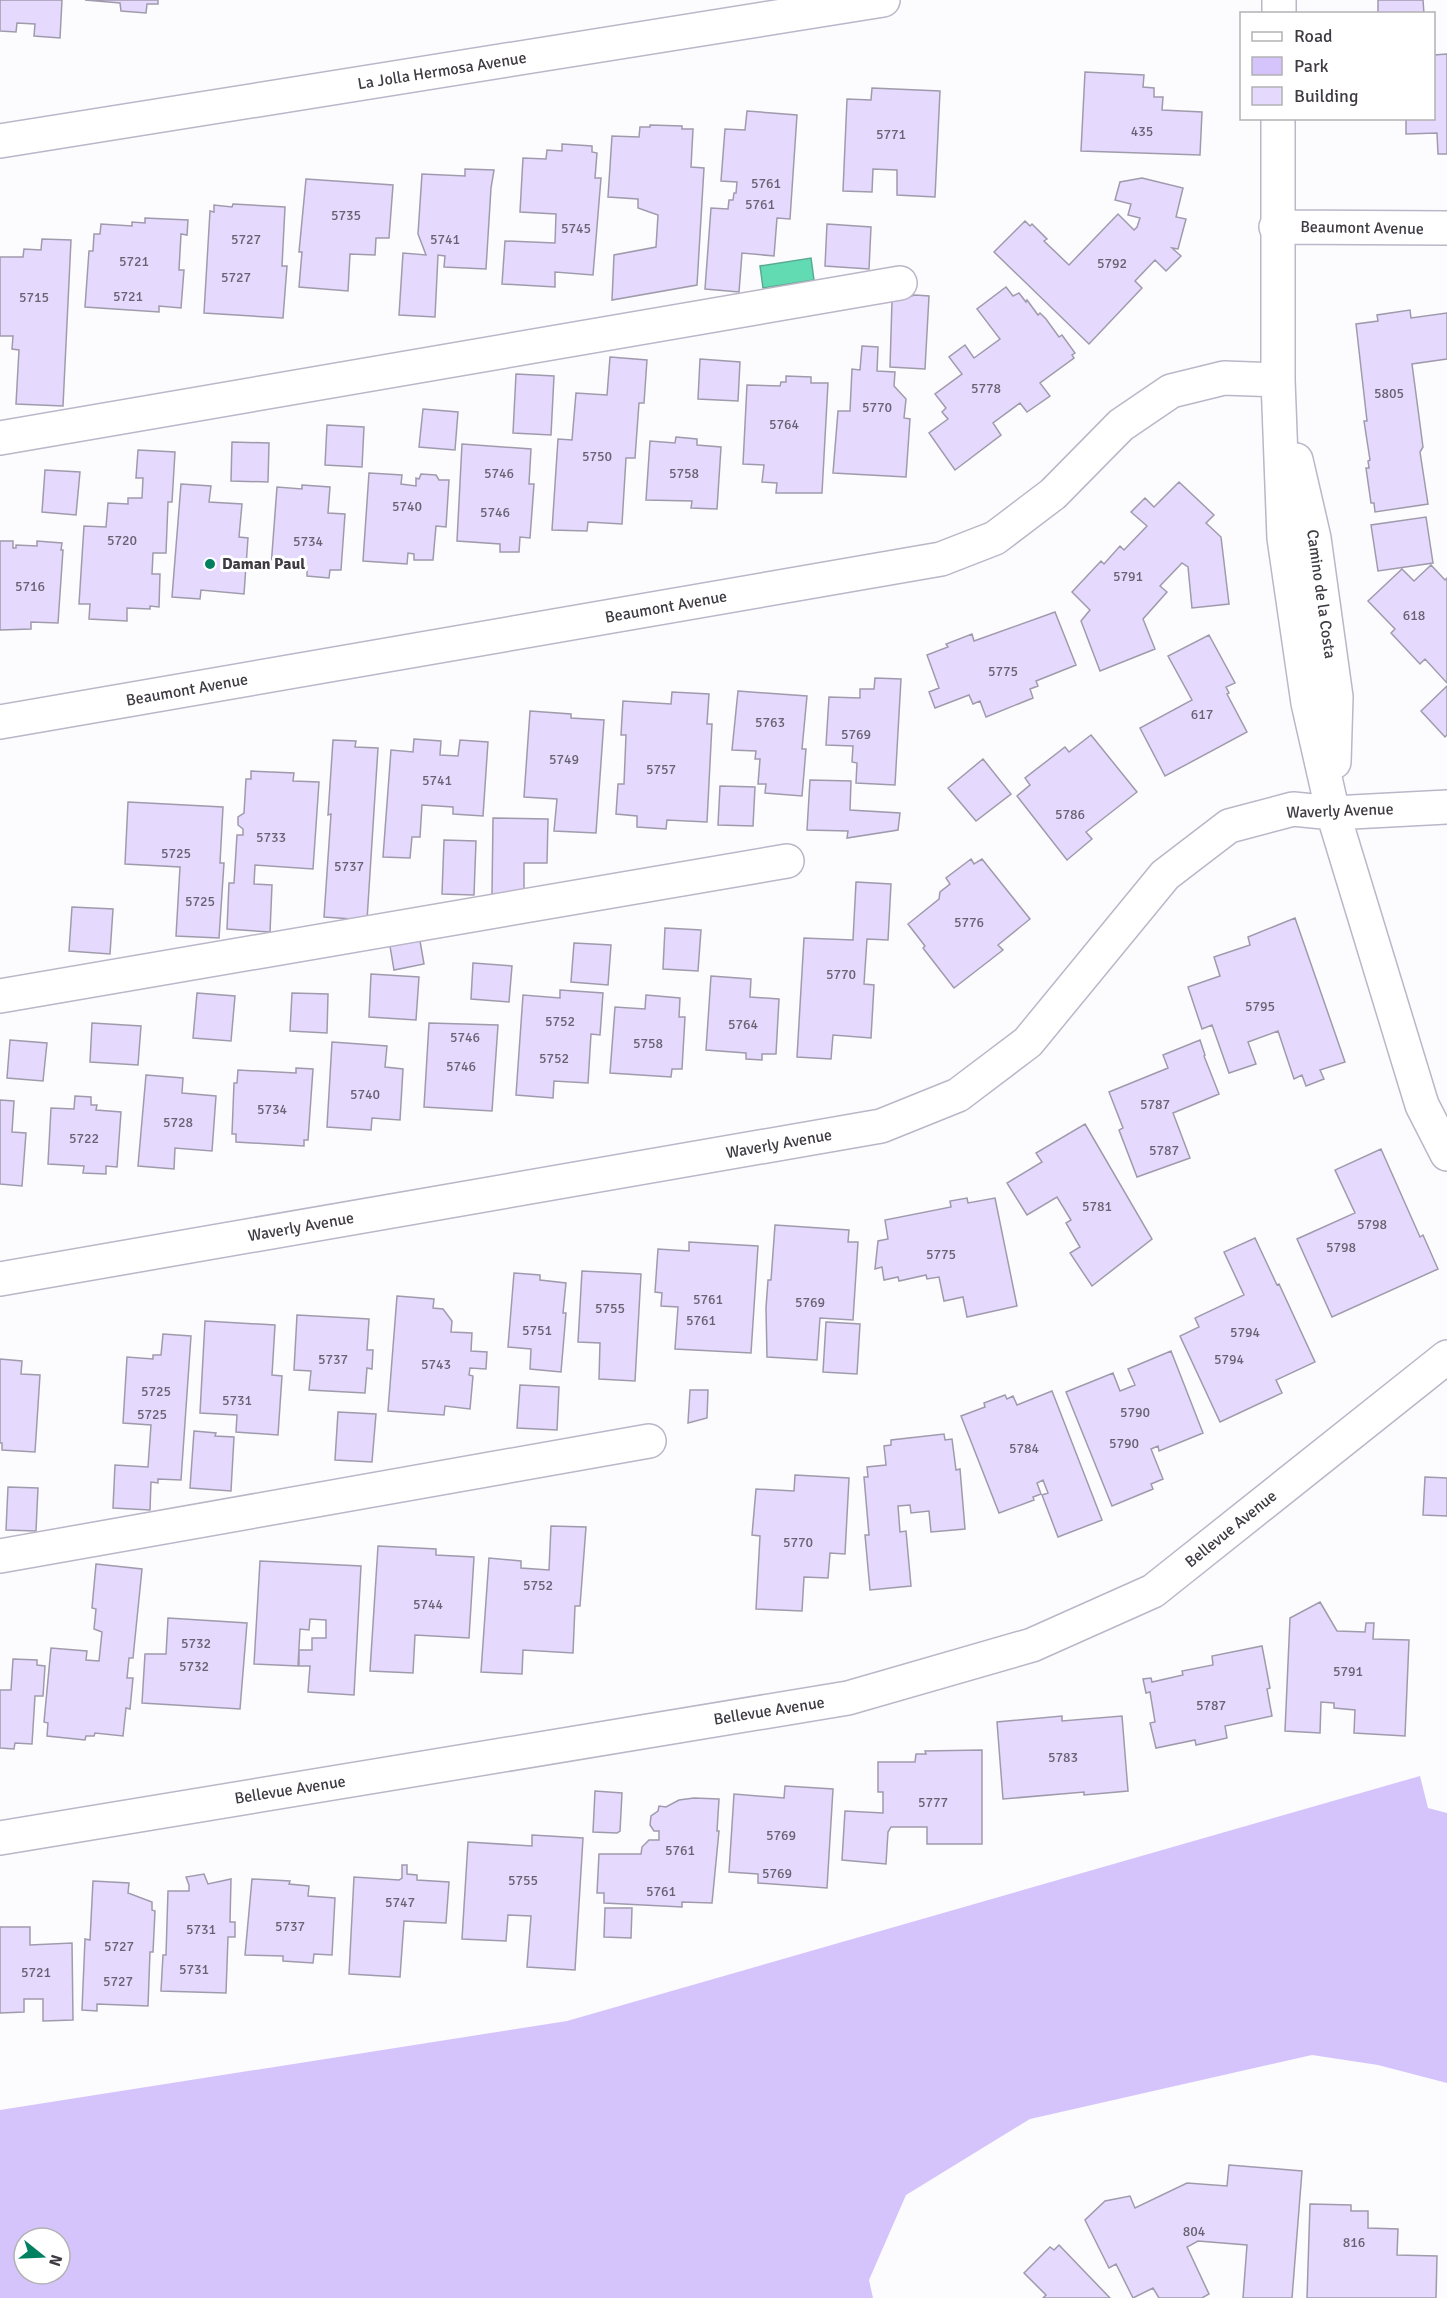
<svg xmlns="http://www.w3.org/2000/svg" width="1447" height="2298" font-family="Signika,sans-serif">
<style>
.green{fill:#d5c4fc;fill-rule:evenodd}
.water{fill:#63dbb2;stroke:#58ab91;stroke-width:1.5}
.building{fill:#e5dafe;stroke:#a09bac;stroke-width:1.5}
.lines{fill:none;stroke-linecap:round;stroke-linejoin:round}
.minor-casing{stroke:#bbb6c8;stroke-width:36}
.minor{stroke:#fff;stroke-width:33}
.poi-dot{fill:#028161;stroke:#fff;stroke-width:2}
.labels{text-anchor:middle;dominant-baseline:central;stroke-width:6;stroke-linejoin:round;paint-order:stroke}
.number-label{font-size:14px;fill:#686372}
.street-label{font-size:16px;fill:#3e3b43;stroke:#fff}
.poi-label{font-size:16px;font-weight:bold;fill:#3e3b43;stroke:#fff;text-anchor:start}
</style>
<rect width="100%" height="100%" fill="#fcfbfe"/>
<!-- green -->
<path class="green" d="M1420,1776L1428,1808L1447,1813V2083L1378,2065L1312,2055L1030,2119L906,2195L869,2280L873,2298H0V2110L567,2021ZM24,2238H60V2274H24Z"/>
<!-- water -->
<path class="water" d="M811,258L814,280L763,288L760,266Z"/>
<!-- building -->
<path class="building" d="M0,0H62L60,38L34,36L35,24L17,23L16,32L0,31Z
M85,0H158V4H147L146,13L121,11L120,3Z
M1378,0H1423L1424,14H1378Z
M1447,54V154H1438L1437,133L1406,134V118H1434V55Z
M1085,72L1144,75L1143,87L1154,88V97H1163L1162,110L1202,112L1200,155L1081,151Z
M872,88L940,91L935,197L897,195V170L873,169L872,192L843,191L847,99L871,100Z
M747,111L797,115L790,219L777,218L774,256L742,253L739,292L705,289L711,208L728,209L729,200H733L734,193H736L737,182L721,181L725,129L745,130Z
M650,125L682,126V129H693L691,167L704,168L697,285L612,300L614,255L656,247L658,215L638,208V199L608,197L612,136L639,137L640,127H650Z
M562,144L592,146V152L597,153L595,178H601L593,275L555,272V287L502,284L505,241L555,243L556,214L520,212L523,158L546,159L547,150L562,151Z
M465,169L494,170L491,188L486,269L444,267L445,256L438,255L435,317L399,315L403,253L426,255L418,234L422,174L465,176Z
M1142,178L1183,188L1176,217L1186,219L1178,249L1172,248L1181,256L1166,271L1155,260L1135,281L1142,288L1089,344L994,252L1025,221L1030,226L1032,224L1047,239L1044,241L1069,265L1118,214L1134,230L1137,227L1140,218L1128,215L1131,204L1115,200L1120,182Z
M306,179L393,185L389,238H376L375,255L350,254L348,291L299,287L302,252H299Z
M233,204L285,207L282,266H287L283,318L204,313L210,211L214,212V205L232,207Z
M145,218L188,220L187,235L181,234L179,270H184L181,308L159,306V312L85,307L89,251H93L94,234H100L101,224L132,226V222L145,223Z
M827,224L871,227L869,269L825,266Z
M42,239L71,240L63,406L16,404L19,350L12,349L13,336H0V257H23L24,249L41,250Z
M1006,287L1013,296L1019,293L1026,302L1027,300L1038,315L1040,313L1046,319L1059,337L1062,335L1075,353L1072,355L1074,358L1040,383L1050,396L1027,412L1020,403L993,423L1001,435L955,470L929,433L948,419L942,412L946,408L935,394L962,374L949,357L965,345L974,358L1000,339L977,309Z
M915,295L929,296L925,369L890,367L892,301Z
M1410,310L1411,318L1447,313V359L1412,364L1423,447L1420,452L1428,504L1375,512L1374,503H1371L1366,468H1369L1368,461L1370,460L1364,421H1367L1356,324L1378,321L1377,315Z
M862,346L878,347L877,371L895,372L894,386L906,399L904,418L910,419L906,477L833,473L838,411H850L852,369L860,370Z
M610,357L647,360L644,403H639L635,458H626L622,524L588,522L587,531L552,530L558,439L572,440L576,393L607,395Z
M700,359L740,362L738,401L698,399Z
M516,374L554,376L551,435L513,433Z
M786,376L811,377V383H828L822,493H776L777,483L762,482L764,465L743,464L747,385L780,386L781,382H786Z
M423,409L458,412L455,450L419,447Z
M327,425L364,427L362,467L325,465Z
M676,437L697,439V445L721,447L717,509L691,508L692,501L646,500L650,441L675,443Z
M232,442L269,443L268,482L231,481Z
M462,444L531,449L529,484H534L530,538L520,537L519,552H500V544L457,541Z
M138,450L175,452L172,502H168L166,553H153L152,574H160L159,607L150,606V609L127,608V621L89,619L90,604H79L84,526L106,527L108,503L128,504V498H142L143,478H136Z
M45,470L80,472L76,515L42,512Z
M369,473L402,475L401,484L416,486V478L419,479L421,474L436,475L439,480H449L446,527L436,526L433,560H414V554L408,553L407,564L363,561Z
M1179,482L1214,515L1206,523L1221,537L1229,604L1192,608L1188,567L1182,563L1160,586L1167,592L1143,619L1155,649L1100,671L1081,621L1090,610L1072,592L1101,561L1104,564L1120,546L1124,550L1147,526L1131,512L1145,498L1154,507Z
M181,484L211,486L209,502L242,504L239,537L248,538L244,594L201,590L200,599L172,597Z
M302,485L330,487L328,513L345,514L341,570H330L329,578L307,576V569L271,567L277,487L302,489Z
M1426,517L1433,563L1378,571L1371,525Z
M0,541H13V548H16V545L37,546V541L62,543L61,550H63L58,623L31,622V629L0,630Z
M1431,565L1445,580L1447,578V683L1425,659L1420,664L1391,633L1395,629L1368,601L1402,569L1414,581Z
M1055,612L1076,665L1036,681L1038,686L1030,689L1033,698L986,717L980,701L973,704L969,695L935,708L929,692L939,688L927,655L948,647L946,644L972,634L974,641Z
M1209,635L1235,683L1226,687L1229,693L1227,694L1247,732L1165,776L1140,728L1192,700L1168,656Z
M875,678L901,679L895,785L856,783L857,763L852,762L853,746L826,745L829,697L860,698V689H874Z
M1447,686V735L1445,737L1421,711Z
M738,691L807,696L802,749H806L802,796L765,793L766,784H758L760,759H755L756,751L732,750Z
M672,692L709,694L707,724H712L707,822L667,820L666,829L637,827V816L616,814L618,784H624L626,735H621L623,701L671,704Z
M530,711L571,714V718L604,720L596,833L554,831L557,799L524,797Z
M1091,735L1137,792L1086,832L1092,839L1067,860L1017,796L1030,785L1025,778L1065,747L1069,752Z
M414,739L441,741L440,755L458,756L460,740L488,742L483,816L453,814V807L422,805L420,837H412L410,858L383,857L391,750L413,752Z
M333,740L356,741L355,747L378,748L367,920L324,917L331,814L328,815Z
M983,759L1011,794L976,821L948,788Z
M251,771L294,773L293,781L319,782L313,869L255,865L254,884L272,885L270,932L227,929L229,883H234L237,835H243V829L238,825V817L244,813L246,779H251Z
M810,780L851,781L850,810L900,813L898,830L847,838L848,831L807,830Z
M720,786L755,787L753,826L718,825Z
M128,802L223,807L220,863H224L219,938L176,936L180,867L125,864Z
M493,818L548,819L547,863H524V894H492Z
M444,840L476,841L474,895L442,894Z
M971,859L974,864L982,859L1030,919L998,945L1003,950L954,988L923,948L925,946L908,924L939,899L940,892L950,884L946,878Z
M856,882L891,884L888,940L867,939L864,984L874,985L871,1038L833,1035L831,1059L797,1057L804,938L853,940Z
M72,907L113,909L110,954L69,951Z
M1295,918L1345,1062L1320,1070L1324,1079L1306,1086L1302,1075L1294,1079L1278,1031L1248,1042L1256,1064L1229,1073L1212,1025L1202,1029L1188,987L1220,976L1214,957L1250,945L1248,937Z
M665,928L701,930L698,971L663,969Z
M419,935L424,964L394,970L389,940Z
M574,943L611,945L608,985L571,982Z
M473,963L512,966L509,1002L471,999Z
M371,974L419,977L416,1020L369,1017Z
M711,976L751,979L750,997L779,999L776,1054H762V1060L746,1059V1053L706,1050Z
M560,990L603,993L600,1035L591,1034L588,1083L554,1081L553,1098L516,1095L523,995L560,998Z
M197,993L235,996L231,1041L193,1038Z
M292,993L328,994L327,1033L290,1031Z
M646,995L680,998L679,1017H685L682,1069H672L671,1077L610,1073L615,1007L645,1009Z
M92,1023L141,1026L138,1065L90,1062Z
M429,1023L498,1025L492,1111L424,1107Z
M10,1040L47,1043L43,1081L7,1078Z
M1200,1040L1205,1055L1204,1056L1219,1094L1173,1113L1190,1158L1137,1177L1119,1130L1123,1128L1109,1092L1168,1068L1163,1055Z
M332,1042L387,1046L385,1067L403,1069L400,1120L372,1118L371,1130L327,1127Z
M296,1068L313,1069L308,1140H304V1146L236,1142V1134H232L234,1083H237L238,1070L296,1073Z
M146,1075L183,1078L182,1093L216,1096L212,1151L175,1148L174,1169L138,1166Z
M75,1096L91,1097V1105H97L96,1110L121,1112L117,1167L106,1166V1174L83,1173L84,1166L48,1164L51,1108L74,1109Z
M0,1100L14,1101L12,1132L26,1133L22,1186L0,1184Z
M1085,1124L1152,1239L1092,1286L1070,1253L1080,1247L1066,1223L1071,1220L1057,1197L1027,1215L1007,1183L1042,1162L1036,1153Z
M1381,1149L1420,1237L1423,1235L1438,1269L1332,1317L1297,1239L1355,1213L1335,1170Z
M967,1198L968,1203L995,1198L1017,1306L967,1317L963,1297L944,1301L939,1277L927,1279L926,1275L899,1281L898,1277L884,1280L882,1267L875,1269L878,1241L888,1239L885,1220L951,1207L950,1201Z
M775,1225L849,1230L848,1242H858L853,1320L820,1318L817,1360L767,1357L766,1308L768,1280H771Z
M1255,1238L1277,1285L1279,1284L1315,1362L1276,1380L1282,1393L1220,1422L1180,1336L1199,1327L1195,1318L1244,1295L1224,1252Z
M689,1242L758,1246L751,1353L675,1349L678,1307L661,1306L662,1293L655,1292L658,1249L689,1251Z
M582,1271L641,1274L635,1381L599,1379L600,1343L578,1342Z
M514,1273L540,1275V1280L566,1283L563,1313H566L561,1372L530,1369L531,1349L508,1347Z
M397,1296L434,1299L433,1308L443,1309L452,1321L451,1332L472,1333L471,1351L487,1352L486,1369L470,1368L469,1375L473,1376L470,1409L445,1406L444,1415L388,1411Z
M297,1315L369,1319L367,1350H373L372,1369L367,1368L365,1393L309,1390L311,1371L294,1370Z
M205,1321L275,1325L272,1375L282,1376L278,1435L236,1432L237,1415L200,1413Z
M826,1322L860,1324L857,1374L823,1372Z
M163,1334L191,1336L181,1480L158,1479V1483L151,1482L150,1510L113,1508L115,1465L148,1467L151,1425L123,1423L127,1357L153,1359V1355H161Z
M1171,1351L1203,1433L1159,1451L1158,1446L1151,1449L1163,1479L1151,1484L1153,1489L1112,1506L1066,1392L1113,1373L1120,1391L1135,1385L1128,1369Z
M0,1359L22,1361L21,1374L40,1375L35,1452L2,1450V1443H0Z
M520,1385L559,1387L557,1430L517,1428Z
M690,1390H708L707,1418L688,1423Z
M1052,1391L1102,1520L1058,1537L1042,1495L1048,1493L1043,1480L1037,1483L1041,1494L1033,1497L1034,1500L999,1513L961,1416L985,1407L984,1403L1005,1395L1007,1399L1013,1396L1017,1405Z
M338,1412L376,1414L372,1462L335,1460Z
M194,1431L216,1433L215,1436L234,1437L231,1491L190,1488Z
M944,1434L945,1440L952,1439L956,1470L960,1469L965,1529L931,1532L929,1511L911,1513L910,1505L898,1506L900,1532L906,1531L911,1586L870,1590L865,1535H869L864,1477H868L867,1467L886,1465L884,1446L891,1445V1440Z
M795,1475L849,1478L845,1554L830,1553L828,1578L804,1577L802,1611L756,1609L760,1536L752,1535L756,1489L794,1491Z
M1425,1477L1447,1478V1516L1423,1515Z
M8,1487L38,1488L36,1531L6,1530Z
M551,1526L586,1527L580,1606H575L573,1653L523,1650L522,1674L481,1672L489,1558L521,1561V1568L549,1570Z
M378,1546L436,1549V1555L474,1557L469,1638L415,1635L413,1673L370,1671Z
M260,1561L361,1566L354,1695L308,1692L310,1666H299V1650H312V1638H326V1620L310,1619L309,1630L300,1629L298,1666L254,1664Z
M96,1564L142,1569L133,1658H129L127,1678H133L130,1709L126,1708L123,1736L95,1733L94,1736H86L85,1740L47,1736L48,1723L44,1722L51,1648L87,1651L86,1660L99,1661L102,1632L94,1629L96,1609L92,1608Z
M1320,1602L1337,1631L1365,1632L1366,1623H1374L1373,1639L1409,1640L1405,1736L1354,1733L1355,1710L1334,1708V1703L1321,1702L1320,1733L1285,1731L1290,1618Z
M168,1618L247,1623L240,1709L142,1703L145,1654H166Z
M1262,1646L1270,1688L1267,1689L1272,1716L1225,1726L1227,1738L1196,1745L1195,1740L1156,1748L1150,1723L1155,1722L1150,1692L1146,1693L1143,1679L1151,1678L1152,1682L1183,1675L1182,1671L1213,1665L1212,1656Z
M13,1659L37,1660V1665L45,1666L43,1696H35L32,1744L15,1743L14,1749L0,1748V1690H11Z
M1062,1716V1721L1122,1716L1128,1791L1084,1795V1792L1003,1799L997,1722Z
M982,1750V1844H927V1827H891L888,1832L886,1864L842,1860L845,1811L883,1813V1792H878V1762H915L916,1754H926L925,1751Z
M785,1786L833,1789L827,1888L758,1883V1874L729,1872L734,1794L784,1798Z
M595,1791L622,1793L620,1831L617,1833L593,1832Z
M694,1798L719,1799L717,1831H719L712,1903L682,1902V1907L604,1903V1893H597L599,1854H641L642,1847L649,1840H659V1831H654L650,1825L651,1816L658,1811L659,1806L666,1807L679,1800Z
M532,1835L583,1838L575,1970L527,1967L531,1916L508,1915L506,1941L462,1939L468,1842L532,1846Z
M402,1865H407V1874L417,1875V1880L449,1882L446,1923L404,1921L400,1977L349,1974L354,1877L399,1880L402,1878Z
M204,1874L208,1884L231,1879L230,1922H235V1937H228L226,1993L161,1991L163,1955H166L168,1891H189V1885L186,1877Z
M252,1879L290,1881L289,1884L309,1886L308,1896L335,1898L332,1955L314,1954L313,1963L283,1961V1956L245,1955Z
M93,1881L129,1883L128,1893L152,1902V1910L155,1911L153,1952H150L148,2006L97,2004V2011L82,2010L85,1939L90,1940Z
M605,1908H632L631,1938L604,1937Z
M0,1927H30V1945L72,1943L73,2020L43,2021V1999H24V2012L0,2013Z
M1229,2165L1302,2171L1292,2298H1243L1247,2245L1198,2241L1187,2247L1209,2294L1202,2298H1159L1153,2288L1133,2298L1116,2264L1109,2268L1085,2220L1105,2201L1130,2196L1135,2208L1187,2183L1227,2186Z
M1310,2204L1351,2205V2211H1368V2228L1398,2229L1397,2255L1437,2256L1436,2298H1307Z
M1059,2245L1110,2298H1043L1046,2295L1024,2273L1050,2247L1054,2250Z"/>
<g class="lines">
<!-- minor casing -->
<g class="minor-casing">
<path id="minor" d="M1279,14V0
M1278,118V380L1284,538L1308,703L1333,813L1422,1105L1447,1154
M0,141L883,0
M1276,227L1447,228
M0,438L900,283
M1296,460L1314,538L1336,697L1334,762
M0,722L941,559L995,538L1053,494L1121,425L1171,391L1224,378L1278,380
M0,996L787,861
M0,1279L881,1126L958,1095L1028,1042L1165,875L1229,826L1293,809L1333,813L1447,807
M0,1556L649,1441
M0,1838L848,1698L1032,1645L1153,1591L1447,1357"/>
</g>
<!-- minor -->
<use href="#minor" class="minor"/>
</g>
<!-- markers -->
<circle class="poi-dot" cx="210" cy="564" r="6"/>
<g class="labels">
<!-- number labels -->
<g class="number-label">
<text x="1142" y="131">435</text>
<text x="891" y="134">5771</text>
<text x="766" y="183">5761</text>
<text x="760" y="204">5761</text>
<text x="346" y="215">5735</text>
<text x="576" y="228">5745</text>
<text x="246" y="239">5727</text>
<text x="445" y="239">5741</text>
<text x="134" y="261">5721</text>
<text x="1112" y="263">5792</text>
<text x="236" y="277">5727</text>
<text x="128" y="296">5721</text>
<text x="34" y="297">5715</text>
<text x="986" y="388">5778</text>
<text x="1389" y="393">5805</text>
<text x="877" y="407">5770</text>
<text x="784" y="424">5764</text>
<text x="597" y="456">5750</text>
<text x="499" y="473">5746</text>
<text x="684" y="473">5758</text>
<text x="407" y="506">5740</text>
<text x="495" y="512">5746</text>
<text x="122" y="540">5720</text>
<text x="308" y="541">5734</text>
<text x="1128" y="576">5791</text>
<text x="30" y="586">5716</text>
<text x="1414" y="615">618</text>
<text x="1003" y="671">5775</text>
<text x="1202" y="714">617</text>
<text x="770" y="722">5763</text>
<text x="856" y="734">5769</text>
<text x="564" y="759">5749</text>
<text x="661" y="769">5757</text>
<text x="437" y="780">5741</text>
<text x="1070" y="814">5786</text>
<text x="271" y="837">5733</text>
<text x="176" y="853">5725</text>
<text x="349" y="866">5737</text>
<text x="200" y="901">5725</text>
<text x="969" y="922">5776</text>
<text x="841" y="974">5770</text>
<text x="1260" y="1006">5795</text>
<text x="560" y="1021">5752</text>
<text x="743" y="1024">5764</text>
<text x="465" y="1037">5746</text>
<text x="648" y="1043">5758</text>
<text x="554" y="1058">5752</text>
<text x="461" y="1066">5746</text>
<text x="365" y="1094">5740</text>
<text x="1155" y="1104">5787</text>
<text x="272" y="1109">5734</text>
<text x="178" y="1122">5728</text>
<text x="84" y="1138">5722</text>
<text x="1164" y="1150">5787</text>
<text x="1097" y="1206">5781</text>
<text x="1372" y="1224">5798</text>
<text x="1341" y="1247">5798</text>
<text x="941" y="1254">5775</text>
<text x="708" y="1299">5761</text>
<text x="810" y="1302">5769</text>
<text x="610" y="1308">5755</text>
<text x="701" y="1320">5761</text>
<text x="537" y="1330">5751</text>
<text x="1245" y="1332">5794</text>
<text x="333" y="1359">5737</text>
<text x="1229" y="1359">5794</text>
<text x="436" y="1364">5743</text>
<text x="156" y="1391">5725</text>
<text x="237" y="1400">5731</text>
<text x="1135" y="1412">5790</text>
<text x="152" y="1414">5725</text>
<text x="1124" y="1443">5790</text>
<text x="1024" y="1448">5784</text>
<text x="798" y="1542">5770</text>
<text x="538" y="1585">5752</text>
<text x="428" y="1604">5744</text>
<text x="196" y="1643">5732</text>
<text x="194" y="1666">5732</text>
<text x="1348" y="1671">5791</text>
<text x="1211" y="1705">5787</text>
<text x="1063" y="1757">5783</text>
<text x="933" y="1802">5777</text>
<text x="781" y="1835">5769</text>
<text x="680" y="1850">5761</text>
<text x="777" y="1873">5769</text>
<text x="523" y="1880">5755</text>
<text x="661" y="1891">5761</text>
<text x="400" y="1902">5747</text>
<text x="290" y="1926">5737</text>
<text x="201" y="1929">5731</text>
<text x="119" y="1946">5727</text>
<text x="194" y="1969">5731</text>
<text x="36" y="1972">5721</text>
<text x="118" y="1981">5727</text>
<text x="1194" y="2231">804</text>
<text x="1354" y="2242">816</text>
</g>
<!-- street labels -->
<g class="street-label">
<text transform="translate(442 71) rotate(-9)">La Jolla Hermosa Avenue</text>
<text transform="translate(1362 228) rotate(1)">Beaumont Avenue</text>
<text transform="translate(1321 594) rotate(82)">Camino de la Costa</text>
<text transform="translate(666 607) rotate(-10)">Beaumont Avenue</text>
<text transform="translate(187 690) rotate(-10)">Beaumont Avenue</text>
<text transform="translate(1340 811) rotate(-2)">Waverly Avenue</text>
<text transform="translate(779 1144) rotate(-10)">Waverly Avenue</text>
<text transform="translate(301 1227) rotate(-10)">Waverly Avenue</text>
<text transform="translate(1231 1529) rotate(-39)">Bellevue Avenue</text>
<text transform="translate(769 1711) rotate(-9)">Bellevue Avenue</text>
<text transform="translate(290 1790) rotate(-9)">Bellevue Avenue</text>
</g>
<!-- poi labels -->
<g class="poi-label">
<text x="222" y="564">Daman Paul</text>
</g>
</g>
<!-- legend -->
<rect x="1240" y="12" width="195" height="108" fill="#ffffff" stroke="#b2b1b4" stroke-width="1.5"/>
<rect x="1252" y="32" width="30" height="9" fill="#ffffff" stroke="#b2b1b4" stroke-width="1.5"/>
<text x="1294" y="42" font-size="18" fill="#3e3b43">Road</text>
<rect x="1252" y="57" width="30" height="18" fill="#d5c4fc" stroke="#b2b1b4" stroke-width="1.5"/>
<text x="1294" y="72" font-size="18" fill="#3e3b43">Park</text>
<rect x="1252" y="87" width="30" height="18" fill="#e5dafe" stroke="#b2b1b4" stroke-width="1.5"/>
<text x="1294" y="102" font-size="18" fill="#3e3b43">Building</text>
<!-- north arrow -->
<g transform="translate(42 2256) rotate(108)"><circle r="28" fill="#ffffff" stroke="#b2b1b4" stroke-width="1.5"/>
<path d="M0-4.5L10 22L0 15L-10 22Z" fill="#028161"/>
<text y="-9" font-size="16" font-weight="bold" text-anchor="middle" fill="#3e3b43">N</text>
</g>
</svg>
